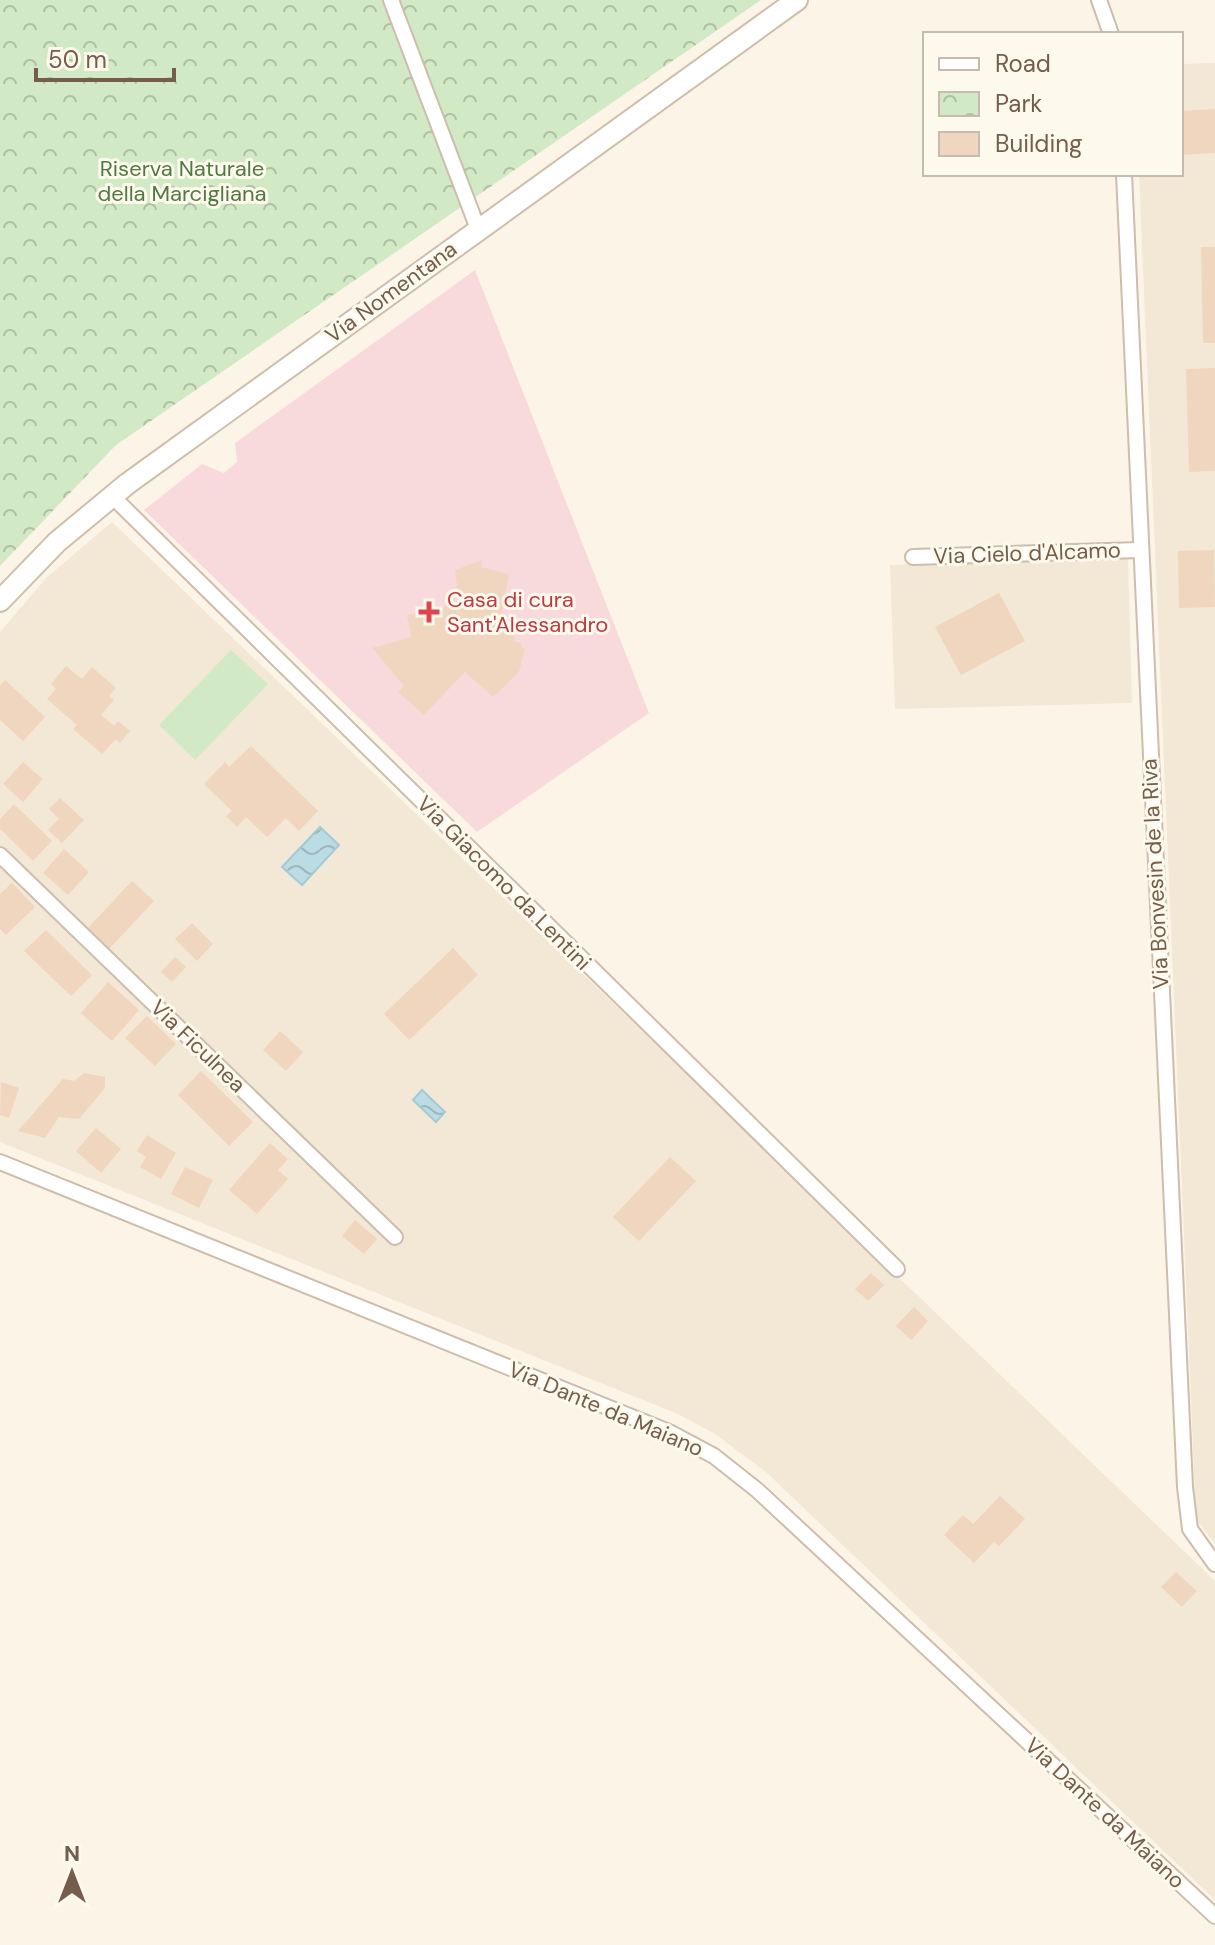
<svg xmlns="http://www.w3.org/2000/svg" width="1215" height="1945" font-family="'DM Sans',sans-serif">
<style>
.residential{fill:#f3e7d5}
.medical{fill:#f9dadc}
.park{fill:url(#park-crowns)}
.pitch{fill:#d2e9c5}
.water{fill:url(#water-waves);stroke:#a2cbd6;stroke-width:2}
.building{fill:#f0d6bf}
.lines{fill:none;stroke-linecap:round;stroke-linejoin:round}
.minor-casing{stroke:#cdbdad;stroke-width:18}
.secondary-casing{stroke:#d0beab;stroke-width:24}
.minor{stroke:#fff;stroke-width:14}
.secondary{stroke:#fff;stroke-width:20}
.health-dot{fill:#e0444e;stroke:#fef9ed;stroke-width:3}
.labels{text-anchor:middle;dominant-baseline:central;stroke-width:6;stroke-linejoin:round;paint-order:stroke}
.park-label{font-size:22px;fill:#517944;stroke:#fef9ed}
.street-label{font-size:22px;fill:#745d4c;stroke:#fef9ed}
.health-label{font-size:22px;fill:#be3a42;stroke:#fef9ed;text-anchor:start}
</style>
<defs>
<pattern id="park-crowns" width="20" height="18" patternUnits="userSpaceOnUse" patternTransform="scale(2)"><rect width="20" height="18" fill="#d2e9c5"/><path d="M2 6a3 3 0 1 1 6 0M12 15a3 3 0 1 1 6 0" fill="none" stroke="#afc0a2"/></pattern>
<pattern id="water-waves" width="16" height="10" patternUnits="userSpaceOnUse" patternTransform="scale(2)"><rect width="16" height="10" fill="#bcdce5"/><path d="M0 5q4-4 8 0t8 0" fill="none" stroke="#9db6bc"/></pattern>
</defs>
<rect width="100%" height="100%" fill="#fcf5e7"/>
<!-- residential -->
<path class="residential" d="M1215,63V1544L1196,1519L1139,174H1181V64Z
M112,522L1215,1581V1900L766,1472L715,1434L678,1414L0,1142V632L46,578Z
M1128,558L1132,703L895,709L890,565Z"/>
<!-- medical -->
<path class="medical" d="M475,270L649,713L477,832L144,510L202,464L224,473L237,462L235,443Z"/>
<!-- park -->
<path class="park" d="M0,0H761L116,445L0,566Z"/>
<!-- pitch -->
<path class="pitch" d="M231,650L268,684L195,760L159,725Z"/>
<!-- water -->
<path class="water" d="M320,827L339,845L302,885L282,867Z
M422,1090L445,1112L436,1122L413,1100Z"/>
<!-- building -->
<path class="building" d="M1215,109V153L1181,155V111Z
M1201,247H1215V343H1203Z
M1215,368V471L1189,472L1186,369Z
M1214,550L1215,607L1179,608L1178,551Z
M482,560L481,567L509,574L498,632L515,636L514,641L521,643V648L525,649L519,672L493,697L465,672L424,715L398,692L404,686L372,648L411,637L407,615L459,603L455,570Z
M999,593L1025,641L961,675L935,627Z
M66,666L82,679L92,667L116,688L109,696L114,700L101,715L114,726L118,721L130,731L120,743L116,739L102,754L73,729L77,725L47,699L56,689L51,684Z
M5,680L45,717L23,741L0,720V686Z
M251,746L318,811L299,831L286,818L267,837L246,817L237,827L226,816L232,811L204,784L225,762L229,767Z
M23,762L43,779L23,802L3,784Z
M60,798L84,820L62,843L48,830L59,819L49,809Z
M14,804L52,841L33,861L0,829V819Z
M64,849L89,872L68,895L43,873Z
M132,881L154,901L109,949L87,929Z
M12,883L35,907L6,935L0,929V894Z
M192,923L213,944L197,961L175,939Z
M46,930L92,975L71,996L24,951Z
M453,948L478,975L409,1040L384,1014Z
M175,957L186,967L172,982L161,972Z
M108,982L139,1010L112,1041L81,1013Z
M147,1016L176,1044L155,1066L125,1038Z
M280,1031L303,1052L286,1071L263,1050Z
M201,1071L253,1122L229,1146L178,1095Z
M84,1073L105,1077V1088L79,1119L59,1117L45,1138L18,1131L63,1079L74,1081Z
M1,1082L19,1088L9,1118L0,1115Z
M96,1128L121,1149L101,1173L76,1151Z
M147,1135L176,1153L161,1179L140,1167L146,1157L137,1151Z
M270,1143L288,1159L278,1170L288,1179L257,1214L229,1190Z
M670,1157L696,1181L639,1241L613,1217Z
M185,1167L213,1180L199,1208L171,1194Z
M355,1220L377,1239L364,1254L342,1236Z
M871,1273L884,1285L868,1301L855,1289Z
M914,1307L928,1321L911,1340L896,1326Z
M1000,1496L1025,1519L999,1546L994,1542L974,1563L944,1535L963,1515L973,1524Z
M1176,1572L1197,1591L1182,1607L1161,1587Z"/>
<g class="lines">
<!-- minor casing -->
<g class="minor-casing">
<path id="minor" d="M391,0L478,229
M1099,0L1111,34
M1124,174L1185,1487L1190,1529L1215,1564
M112,496L897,1269
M913,557L1140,550
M0,855L395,1237
M0,1162L669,1432L714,1456L757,1490L1215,1916"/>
</g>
<!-- secondary casing -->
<g class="secondary-casing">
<path id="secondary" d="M0,601L57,542L127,484L797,0"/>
</g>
<!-- minor -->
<use href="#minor" class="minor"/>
<!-- secondary -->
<use href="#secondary" class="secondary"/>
</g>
<!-- markers -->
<path class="health-dot" d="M425 600h8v8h8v8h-8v8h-8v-8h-8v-8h8z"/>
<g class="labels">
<!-- park labels -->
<g class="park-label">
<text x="182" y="168">Riserva Naturale<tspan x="182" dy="25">della Marcigliana</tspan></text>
</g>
<!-- street labels -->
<g class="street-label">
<text transform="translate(391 292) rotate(-36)">Via Nomentana</text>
<text transform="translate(1027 553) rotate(-2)">Via Cielo d'Alcamo</text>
<text transform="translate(1155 874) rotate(-93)">Via Bonvesin de la Riva</text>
<text transform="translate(504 883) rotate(45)">Via Giacomo da Lentini</text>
<text transform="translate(198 1046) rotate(44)">Via Ficulnea</text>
<text transform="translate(606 1409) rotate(23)">Via Dante da Maiano</text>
<text transform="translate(1105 1813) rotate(43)">Via Dante da Maiano</text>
</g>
<!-- health labels -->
<g class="health-label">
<text x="447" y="599">Casa di cura<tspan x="447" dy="25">Sant'Alessandro</tspan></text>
</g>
</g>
<!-- legend -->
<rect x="923" y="32" width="260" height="144" fill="#fef9ed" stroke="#c7bbad" stroke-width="2"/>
<rect x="939" y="58" width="40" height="12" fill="#ffffff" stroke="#c7bbad" stroke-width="2"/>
<text x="995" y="72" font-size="24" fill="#745d4c">Road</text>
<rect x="939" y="92" width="40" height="24" fill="url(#park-crowns)" stroke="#c7bbad" stroke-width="2"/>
<text x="995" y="112" font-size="24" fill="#745d4c">Park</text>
<rect x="939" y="132" width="40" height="24" fill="#f0d6bf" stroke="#c7bbad" stroke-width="2"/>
<text x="995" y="152" font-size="24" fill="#745d4c">Building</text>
<!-- north arrow -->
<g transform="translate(72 1873)" stroke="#fef9ed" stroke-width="6" paint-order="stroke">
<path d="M0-6L14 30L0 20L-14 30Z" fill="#745d4c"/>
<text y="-12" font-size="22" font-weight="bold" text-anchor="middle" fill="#745d4c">N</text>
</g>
<!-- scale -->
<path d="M36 68v12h138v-12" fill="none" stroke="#745d4c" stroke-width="4"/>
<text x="48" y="68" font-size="24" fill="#745d4c" stroke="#fef9ed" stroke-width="6" paint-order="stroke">50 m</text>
</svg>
